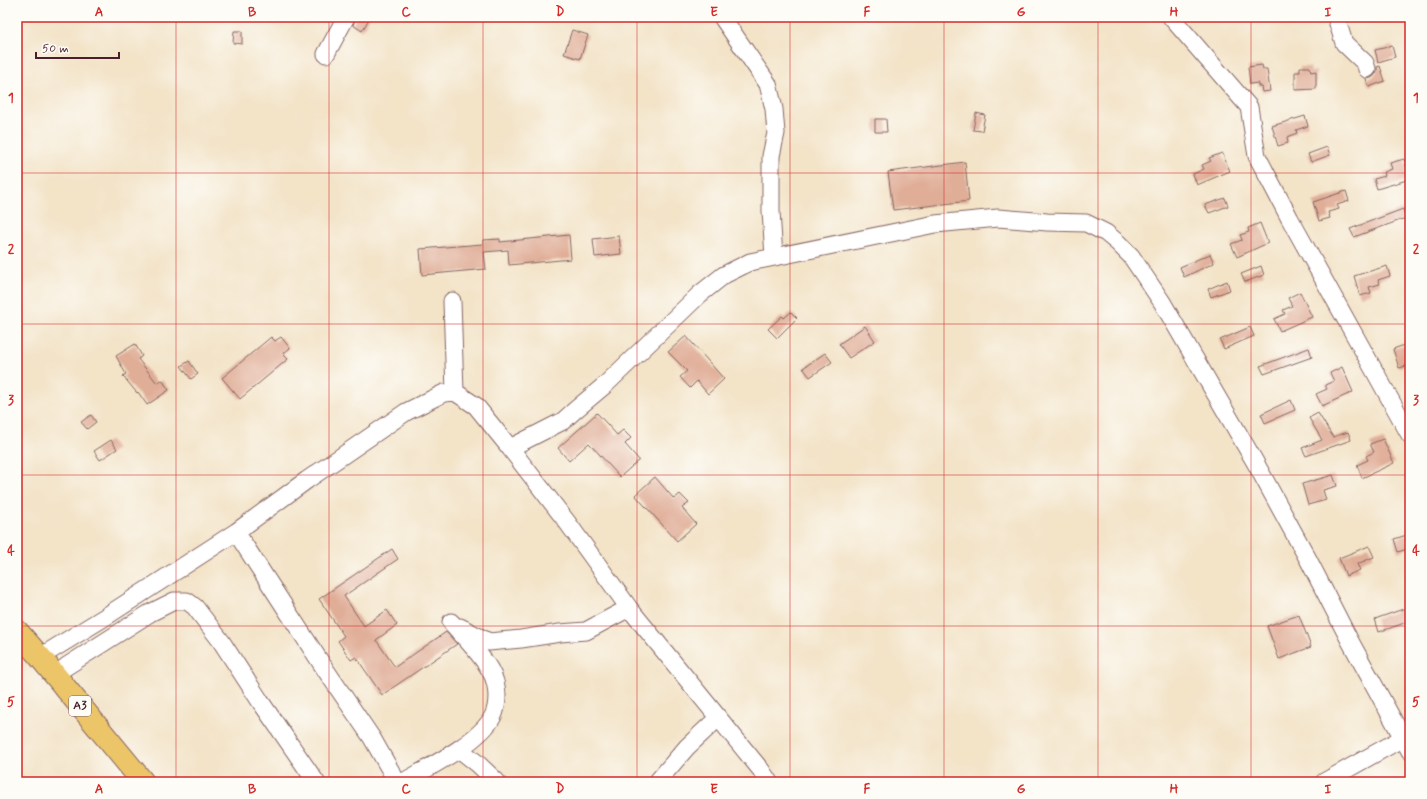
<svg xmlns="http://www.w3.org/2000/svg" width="1427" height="799" font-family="Mynerve,sans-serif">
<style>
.building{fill:#e0ad97}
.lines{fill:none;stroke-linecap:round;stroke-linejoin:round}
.minor-casing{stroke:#856462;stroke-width:19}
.highway-casing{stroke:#856462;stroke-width:24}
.minor{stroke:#fff;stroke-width:17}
.highway{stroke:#ecc569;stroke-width:22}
.grid{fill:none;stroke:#d62828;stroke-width:1;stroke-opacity:0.55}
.labels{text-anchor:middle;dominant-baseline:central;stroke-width:3;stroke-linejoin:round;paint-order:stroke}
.shield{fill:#fdfcf7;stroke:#806168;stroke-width:1}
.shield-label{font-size:12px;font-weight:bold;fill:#4a1f2b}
.neatline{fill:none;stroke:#d62828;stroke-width:1.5}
.grid-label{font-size:13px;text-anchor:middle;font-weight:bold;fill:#d62828}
</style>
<rect width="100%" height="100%" fill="#fdfcf7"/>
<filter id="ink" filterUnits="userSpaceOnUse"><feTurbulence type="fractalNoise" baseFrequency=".025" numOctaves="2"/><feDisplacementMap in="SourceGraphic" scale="8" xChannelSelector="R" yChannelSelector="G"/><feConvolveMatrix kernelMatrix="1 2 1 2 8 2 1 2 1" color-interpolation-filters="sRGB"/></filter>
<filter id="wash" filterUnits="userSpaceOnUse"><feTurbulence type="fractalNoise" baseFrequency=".012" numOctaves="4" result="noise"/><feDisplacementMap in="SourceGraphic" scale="16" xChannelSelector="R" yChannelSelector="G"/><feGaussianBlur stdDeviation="0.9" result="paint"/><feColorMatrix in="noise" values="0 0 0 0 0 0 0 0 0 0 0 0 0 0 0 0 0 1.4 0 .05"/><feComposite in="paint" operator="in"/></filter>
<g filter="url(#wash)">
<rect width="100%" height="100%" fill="#f3e3c7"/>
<g id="blocks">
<!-- building -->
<path class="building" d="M356,17H370L362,31L353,25Z
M572,30L588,35L580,59L564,54Z
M234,31H242V44L233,43Z
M1392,46L1395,57L1378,62L1375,50Z
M1262,65L1263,69H1267L1270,91L1262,92L1261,86H1258V83L1250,84L1248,67Z
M1380,66L1385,81L1369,87L1366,79L1371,78L1374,76L1377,71V67Z
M1300,67H1310L1311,72L1316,71V89L1295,90V72H1300Z
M976,113L985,115L982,131L973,130Z
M1305,116L1308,126L1296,130L1297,133L1287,137L1288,143L1278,146L1272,126Z
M875,119H886L887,132H875Z
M1327,147L1330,155L1311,162L1308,154Z
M1222,153L1230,171L1197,185L1193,174L1204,169L1202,165L1211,161L1209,158Z
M1404,159L1410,179L1377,189L1374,179L1385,176L1384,172L1392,169L1390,163Z
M965,162L969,201L893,210L888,172Z
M1346,191L1349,201L1337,205L1339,209L1328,212L1330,218L1319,221L1313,202Z
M1225,198L1228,206L1209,213L1205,205Z
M1403,209L1406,218L1354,237L1350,229Z
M1260,223L1268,243L1237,257L1231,244L1242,240L1240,235L1249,232L1248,228Z
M569,235L571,259L509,265L508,250L484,252L486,269L422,275L420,249L483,244V240L500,239V242Z
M619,236L621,254L595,257L593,239Z
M1210,254L1214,263L1184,277L1180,267Z
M1261,266L1264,275L1245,282L1241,274Z
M1387,266L1390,276L1378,280L1380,284L1369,287L1371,293L1360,296L1354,276Z
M1227,281L1230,290L1211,297L1208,289Z
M1300,292L1312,317L1280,331L1274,319L1285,314L1283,310L1292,306L1288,298Z
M791,312L797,318L777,338L768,329L782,316L784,318Z
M865,326L875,341L849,358L839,344Z
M1250,327L1254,336L1224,349L1220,340Z
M686,336L724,379L708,394L697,381L690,388L680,377L687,371L668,352Z
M271,337L275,341L281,337L290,348L283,354L288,359L240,399L222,378Z
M1410,343V365L1399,368L1393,349Z
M135,344L142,356L138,359L157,383L162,380L169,390L147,405L138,392L137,393L123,376L126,374L116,356Z
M1309,348L1312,357L1264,374L1260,366Z
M825,353L832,362L810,377L803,368Z
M189,361L198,374L191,379L181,366Z
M1342,367L1353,392L1322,406L1316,394L1327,389L1325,385L1334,381L1330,373Z
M1291,400L1295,410L1265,423L1261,414Z
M597,413L617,435L623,430L631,438L625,444L639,460L620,477L589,443L569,461L558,448Z
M1318,413L1333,437L1348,432L1351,440L1306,456L1302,448L1322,440L1309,418Z
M91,415L96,422L87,429L81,422Z
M1383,439L1394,463L1362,478L1357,465L1368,460L1366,456L1374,452L1370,444Z
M111,440L117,449L100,460L94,451Z
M1333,475L1337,486L1323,490L1326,500L1308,505L1302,484Z
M655,477L674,499L680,494L689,503L682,508L696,524L677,541L635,495Z
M1410,534V548L1398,552L1394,539Z
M1369,546L1374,557L1357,564L1360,570L1346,576L1339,558Z
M392,549L398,559L344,596L364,626L387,610L397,625L376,640L395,667L446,632L457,644L382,695L356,657L351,660L338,641L344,636L319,599Z
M1406,608L1410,621L1379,632L1375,619Z
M1299,615L1311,647L1279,659L1267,626Z"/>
</g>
</g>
<g filter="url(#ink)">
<use href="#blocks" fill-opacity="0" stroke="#856462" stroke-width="1"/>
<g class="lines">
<!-- minor casing -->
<g class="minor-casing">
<path id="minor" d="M722,17L768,84L774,109L776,133L771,156V211L774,257
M1171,17L1249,107L1257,156L1290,219L1410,435
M1336,17L1344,43L1365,63L1367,69
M326,54L346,17
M452,301L455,392
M510,448L563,421L574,411L605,385L700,294L724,275L750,262L935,224L998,218L1047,222L1086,223L1106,233L1118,243L1131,256L1162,302L1255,462L1308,559L1350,641L1410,751
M236,532L325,669L372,738L397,782
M460,627L489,642L521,639L560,633L586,631L629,608
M40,657L105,617L236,532L307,480L406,412L444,393L455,392L476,406L510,448L567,522L629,608L761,770L769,782
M55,675L67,666L150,613L174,601H187L195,607L221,641L260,701L316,782
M459,749L478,764L497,782
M403,782C428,768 481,741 493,716C499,704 498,684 491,672C482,654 464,638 451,622
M657,782L687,747L718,718
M1324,782L1410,734"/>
</g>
<!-- highway casing -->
<g class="highway-casing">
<path id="highway" d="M17,631L40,657L143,782"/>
</g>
<!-- minor -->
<use href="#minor" class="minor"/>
<!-- highway -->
<use href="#highway" class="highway"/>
</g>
</g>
<!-- grid -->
<path class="grid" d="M176,17V782M329,17V782M483,17V782M637,17V782M790,17V782M944,17V782M1098,17V782M1251,17V782M17,173H1410M17,324H1410M17,475H1410M17,626H1410"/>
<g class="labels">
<!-- shield labels -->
<rect class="shield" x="69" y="696" width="22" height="20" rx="3"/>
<g class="shield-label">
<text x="80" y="706">A3</text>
</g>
</g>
<!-- margin -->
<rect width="1427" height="799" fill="none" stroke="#fdfcf7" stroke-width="44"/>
<!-- scale -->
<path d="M36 52v6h83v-6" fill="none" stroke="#4a1f2b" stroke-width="2"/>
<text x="42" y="52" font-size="12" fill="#4a1f2b" stroke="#fdfcf7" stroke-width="3" paint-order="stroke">50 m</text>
<rect x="22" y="22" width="1383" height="755" class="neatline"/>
<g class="grid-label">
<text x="99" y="16">A</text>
<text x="252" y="16">B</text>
<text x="406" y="16">C</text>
<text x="560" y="16">D</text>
<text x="714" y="16">E</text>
<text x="867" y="16">F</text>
<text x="1021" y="16">G</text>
<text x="1174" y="16">H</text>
<text x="1328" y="16">I</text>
<text x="11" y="102">1</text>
<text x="1416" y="102">1</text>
<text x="11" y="253">2</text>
<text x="1416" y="253">2</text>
<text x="11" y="404">3</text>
<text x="1416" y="404">3</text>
<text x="11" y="555">4</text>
<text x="1416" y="555">4</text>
<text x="11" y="706">5</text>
<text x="1416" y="706">5</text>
<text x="99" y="793">A</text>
<text x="252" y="793">B</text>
<text x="406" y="793">C</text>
<text x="560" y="793">D</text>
<text x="714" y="793">E</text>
<text x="867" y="793">F</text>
<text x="1021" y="793">G</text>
<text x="1174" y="793">H</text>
<text x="1328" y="793">I</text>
</g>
</svg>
